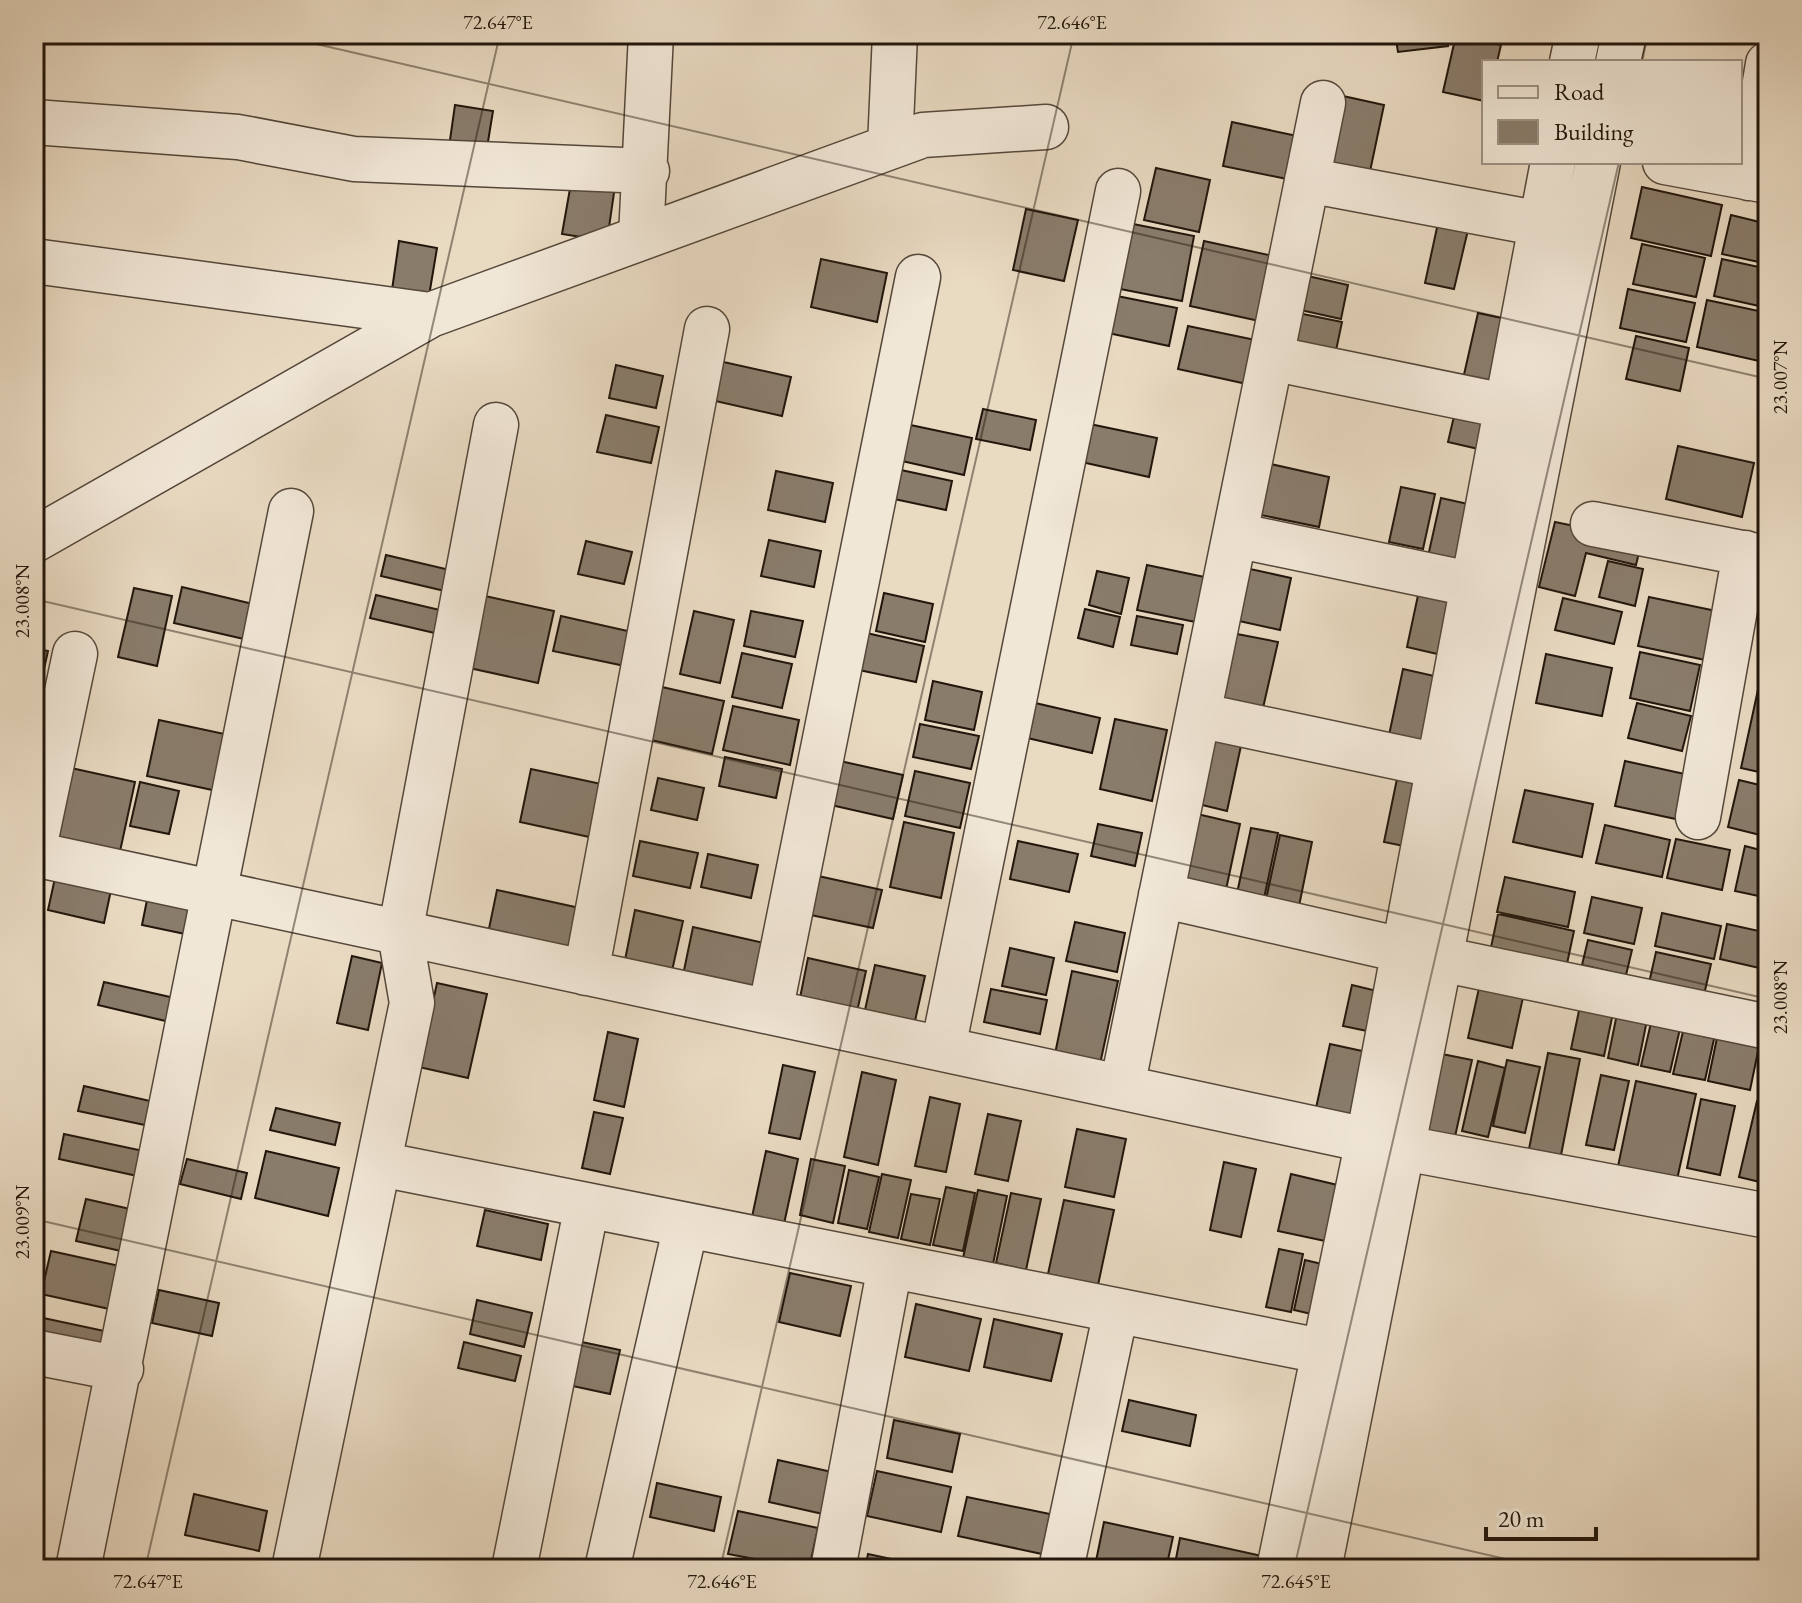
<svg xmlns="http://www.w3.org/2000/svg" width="1802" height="1603" font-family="'EB Garamond',serif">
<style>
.building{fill:#897c6b;stroke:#22160c;stroke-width:2}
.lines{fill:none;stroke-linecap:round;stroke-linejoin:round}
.minor-casing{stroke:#54473a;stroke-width:47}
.minor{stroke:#f1e7d7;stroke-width:44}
.ticks{fill:none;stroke:#22160c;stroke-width:2;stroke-opacity:0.45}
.neatline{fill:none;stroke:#22160c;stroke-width:3}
.ticks-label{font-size:20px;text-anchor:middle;fill:#22160c}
</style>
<rect width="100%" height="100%" fill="#e9dac2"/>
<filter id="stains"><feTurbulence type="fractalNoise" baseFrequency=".0025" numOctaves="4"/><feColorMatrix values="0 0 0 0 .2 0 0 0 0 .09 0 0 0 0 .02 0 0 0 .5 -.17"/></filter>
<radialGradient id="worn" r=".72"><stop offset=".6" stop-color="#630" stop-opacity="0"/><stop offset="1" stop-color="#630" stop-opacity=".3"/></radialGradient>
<!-- building -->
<path class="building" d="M1395,34H1447L1448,46L1398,52Z
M1456,35L1501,45L1497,62H1484V101L1443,92Z
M1343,96L1384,105L1368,181L1327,172Z
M455,105L493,111L485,160L448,154Z
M1232,122L1297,136L1287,179L1223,166Z
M1156,168L1210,180L1199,232L1144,220Z
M571,183L615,186L607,241L562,234Z
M1642,187L1722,205L1711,256L1631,238Z
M1026,209L1078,220L1064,281L1013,270Z
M1731,215L1768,224V264L1722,254Z
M1128,223L1194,236L1182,301L1115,288Z
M1438,223L1468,230L1454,289L1425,283Z
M399,241L437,248L429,296L392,290Z
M1204,241L1278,257L1264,322L1190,306Z
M1642,244L1705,258L1696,297L1633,284Z
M821,259L887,273L877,322L811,307Z
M1722,259L1768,269V308L1714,296Z
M1303,275L1348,285L1341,319L1296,309Z
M1628,289L1695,303L1686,342L1620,328Z
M1117,296L1177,308L1169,346L1108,333Z
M1707,300L1768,313V363L1697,347Z
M1298,313L1342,322L1334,360L1290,350Z
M1478,313L1511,320L1496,386L1463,379Z
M1188,326L1265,342L1256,386L1178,369Z
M1636,336L1689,348L1680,391L1626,379Z
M719,361L791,377L782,416L711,400Z
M616,365L663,376L656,408L609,398Z
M983,409L1036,420L1030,450L976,439Z
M1455,412L1494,421L1487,451L1448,442Z
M606,415L659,427L651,463L597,452Z
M901,423L972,438L964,475L893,459Z
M1085,423L1157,438L1149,477L1077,461Z
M1678,446L1754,463L1742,517L1666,499Z
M1266,463L1329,477L1319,527L1256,514Z
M901,470L952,481L946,510L894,499Z
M776,471L833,483L825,522L768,510Z
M1401,487L1435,494L1423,549L1389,542Z
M1441,498L1477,506L1463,569L1427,561Z
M1555,522L1642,540L1636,565L1586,553L1575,596L1539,587Z
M769,540L821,551L814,587L761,576Z
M586,541L632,552L624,584L578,574Z
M386,555L454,571L449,592L381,576Z
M1608,561L1643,569L1635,606L1599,597Z
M1147,565L1219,580L1210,625L1137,610Z
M1250,569L1291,578L1280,630L1239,621Z
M1097,571L1129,578L1121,614L1089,605Z
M1420,586L1459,595L1446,656L1407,647Z
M182,587L253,604L244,639L174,623Z
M134,588L172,596L157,666L118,657Z
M884,593L933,604L925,642L876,631Z
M476,594L554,611L538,683L460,666Z
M376,595L444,611L439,634L370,618Z
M1649,597L1726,613L1715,662L1638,646Z
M1563,598L1622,612L1614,644L1555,630Z
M1085,609L1120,617L1113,647L1078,638Z
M694,611L734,620L720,683L680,674Z
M751,611L803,621L795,657L744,646Z
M561,616L632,632L625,666L553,651Z
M1137,616L1183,625L1177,654L1131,645Z
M862,632L924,646L916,682L854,669Z
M1237,634L1278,642L1263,708L1222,700Z
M34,648L48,651L40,687L34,686Z
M1640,652L1700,665L1690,711L1630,698Z
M742,653L792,664L782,708L732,697Z
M1546,654L1612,668L1602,716L1536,703Z
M1403,669L1443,678L1427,749L1388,740Z
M933,681L982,692L974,730L925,720Z
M1759,685L1768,687V774L1741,768Z
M662,687L724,701L712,754L651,740Z
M1031,702L1100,718L1092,753L1023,737Z
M1637,703L1691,716L1682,751L1628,738Z
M733,706L799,720L790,765L723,750Z
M1115,719L1167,730L1152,801L1100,789Z
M159,720L229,735L217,791L147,776Z
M920,724L979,736L971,769L913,757Z
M1209,734L1242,741L1227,811L1194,803Z
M725,757L782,769L776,798L719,786Z
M831,759L903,775L893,819L822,803Z
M1625,761L1694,776L1685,821L1615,806Z
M62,766L135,782L119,856L46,839Z
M531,769L606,785L594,838L520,822Z
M915,771L970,783L960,828L905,816Z
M1398,774L1424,780L1409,847L1384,842Z
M658,778L704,788L697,820L651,810Z
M1739,780L1768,787V837L1728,827Z
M140,782L179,791L169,834L130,826Z
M1525,790L1593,804L1582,857L1513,842Z
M1193,813L1240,824L1224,899L1177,889Z
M904,822L954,833L941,898L890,887Z
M1098,824L1142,833L1135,866L1091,856Z
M1605,825L1670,840L1662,877L1596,863Z
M1251,828L1278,833L1263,903L1236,898Z
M1280,835L1312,842L1298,911L1265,904Z
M1676,839L1730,850L1722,890L1667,878Z
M640,841L698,853L690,888L633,876Z
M1018,841L1078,854L1069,892L1010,879Z
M1745,846L1768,852V898L1735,891Z
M708,854L758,865L751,898L701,887Z
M809,874L882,890L873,928L801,913Z
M1505,877L1575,892L1568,927L1497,912Z
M55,878L111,890L104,923L48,910Z
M497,890L580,908L568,966L485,948Z
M1592,897L1642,908L1634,944L1584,933Z
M147,900L195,910L190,935L142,925Z
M635,910L683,921L670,980L623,970Z
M1662,913L1721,926L1714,959L1655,946Z
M1498,914L1574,931L1565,973L1489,957Z
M1075,922L1125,933L1117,972L1066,961Z
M1727,924L1768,933V970L1720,959Z
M693,927L764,943L753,996L682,980Z
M1588,940L1632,950L1626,975L1582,965Z
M1010,948L1054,958L1046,995L1002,986Z
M1656,952L1711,964L1704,995L1649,983Z
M352,956L382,963L368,1030L337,1023Z
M808,958L866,971L855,1021L798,1008Z
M875,965L925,976L915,1021L865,1010Z
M1072,971L1118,981L1100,1064L1055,1054Z
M1481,979L1525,988L1512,1048L1468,1038Z
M104,982L179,999L174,1023L98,1005Z
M437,983L487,994L468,1078L419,1067Z
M1352,985L1381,992L1372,1032L1343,1026Z
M991,989L1047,1000L1040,1034L984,1022Z
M1581,1001L1614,1008L1604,1056L1571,1049Z
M1618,1009L1648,1015L1638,1065L1608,1058Z
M1653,1014L1682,1020L1670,1072L1641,1066Z
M1685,1023L1716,1030L1705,1080L1673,1074Z
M608,1032L638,1039L624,1107L594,1100Z
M1718,1033L1760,1042L1750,1090L1708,1081Z
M1330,1044L1367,1052L1353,1117L1316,1108Z
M1548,1053L1580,1059L1561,1155L1529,1149Z
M1442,1054L1472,1060L1454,1141L1425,1135Z
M1507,1060L1540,1067L1525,1133L1493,1126Z
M1478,1061L1505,1068L1488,1137L1462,1131Z
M783,1065L815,1072L800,1139L769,1133Z
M862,1072L896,1080L878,1165L844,1157Z
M1601,1075L1629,1081L1614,1150L1586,1145Z
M1636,1081L1696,1094L1676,1184L1617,1171Z
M84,1086L150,1101L145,1125L78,1111Z
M930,1097L960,1104L946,1172L915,1166Z
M1701,1099L1735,1106L1720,1175L1687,1168Z
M1757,1101L1768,1103V1184L1739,1177Z
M276,1108L340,1123L335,1145L270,1130Z
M594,1112L623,1118L610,1174L582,1168Z
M988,1114L1021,1121L1008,1181L975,1174Z
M1077,1129L1126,1139L1114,1197L1065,1187Z
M64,1134L148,1152L142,1177L59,1159Z
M266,1151L339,1168L328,1216L255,1198Z
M766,1151L798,1159L784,1224L752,1217Z
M187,1159L247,1173L241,1199L180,1184Z
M811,1159L845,1166L833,1223L800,1215Z
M1224,1162L1256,1169L1241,1237L1210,1230Z
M849,1170L879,1177L867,1229L838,1223Z
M882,1174L911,1180L898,1238L869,1232Z
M1291,1174L1342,1186L1330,1242L1278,1231Z
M946,1187L975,1193L963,1251L933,1245Z
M978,1190L1007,1196L993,1264L963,1258Z
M1011,1193L1041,1199L1026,1270L996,1263Z
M911,1194L940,1199L930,1245L901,1239Z
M86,1199L139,1211L130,1253L76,1241Z
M1064,1200L1114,1210L1098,1285L1048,1274Z
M485,1210L548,1224L541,1260L477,1246Z
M1279,1249L1303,1254L1291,1312L1266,1307Z
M51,1251L124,1267L114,1310L41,1294Z
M1305,1260L1326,1265L1316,1315L1294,1310Z
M790,1273L851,1286L840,1336L779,1322Z
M159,1290L219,1303L212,1336L152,1323Z
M477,1300L532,1313L524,1347L470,1334Z
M916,1304L981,1319L969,1371L905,1357Z
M34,1316L109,1332L103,1358L34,1343Z
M994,1319L1062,1334L1051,1381L984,1367Z
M577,1341L620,1350L610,1394L568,1385Z
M464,1342L521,1356L515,1381L458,1368Z
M1129,1400L1196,1415L1190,1446L1122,1431Z
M894,1420L960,1434L952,1472L887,1458Z
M778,1460L832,1472L823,1514L769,1502Z
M877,1471L951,1487L941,1532L867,1516Z
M657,1483L721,1497L714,1531L650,1517Z
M194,1494L267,1511L259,1551L185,1535Z
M967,1497L1050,1514L1042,1554L958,1536Z
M738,1511L818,1528L809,1569L728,1554Z
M1104,1522L1173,1537L1166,1569H1134L1096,1561Z
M1180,1538L1262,1556L1259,1569H1174Z
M868,1554L929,1567V1569H865Z"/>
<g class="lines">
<!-- minor casing -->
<g class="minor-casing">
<path id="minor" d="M1572,62L1578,34
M1618,62L1624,34
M34,122L238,137L354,159L647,171
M890,147L895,34
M1665,162L1768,181
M1749,178L1768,64
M1307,180L1541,224
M641,237L651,34
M34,261L430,315
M1271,358L1534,412
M1593,524L1768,558
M1235,535L1499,590
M34,540L430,315L923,135L1046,127
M1198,715L1439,766
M1698,817L1745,553
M34,848L75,654
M34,854L1404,1148L1768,1216
M1161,895L1441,959L1768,1027
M586,973L707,329
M770,1012L918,277
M943,1048L1118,191
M1122,1087L1323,103
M380,1164L1326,1352
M34,1352L121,1369
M78,1569L291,511
M294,1569L412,1003L400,933L496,425
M514,1569L587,1205
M607,1569L686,1225
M833,1569L890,1266
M1061,1569L1116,1311
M1279,1569L1368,1140L1553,162
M1319,1569L1598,162"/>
</g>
<!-- minor -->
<use href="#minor" class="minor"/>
</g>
<!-- ticks -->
<path class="ticks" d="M273,34L1768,379M1642,62L1648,34M34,599L1768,999M34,1219L1549,1569M145,1569L500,34M720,1569L1074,34M1294,1569L1619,162"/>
<!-- margin -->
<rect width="1802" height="1603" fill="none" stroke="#e9dac2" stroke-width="88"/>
<!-- legend -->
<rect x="1482" y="60" width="260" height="104" fill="#f1e7d7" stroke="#9e9386" stroke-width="2"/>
<rect x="1498" y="86" width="40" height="12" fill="#f1e7d7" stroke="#9e9386" stroke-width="2"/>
<text x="1554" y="100" font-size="24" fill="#22160c">Road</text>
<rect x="1498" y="120" width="40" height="24" fill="#897c6b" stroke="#9e9386" stroke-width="2"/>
<text x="1554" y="140" font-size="24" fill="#22160c">Building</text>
<!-- scale -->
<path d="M1486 1527v12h110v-12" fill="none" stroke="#22160c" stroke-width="4"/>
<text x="1498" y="1527" font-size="24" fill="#22160c" stroke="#f1e7d7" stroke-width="6" paint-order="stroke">20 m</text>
<rect x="44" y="44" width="1714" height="1515" class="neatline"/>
<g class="ticks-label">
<text x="498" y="29">72.647°E</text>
<text x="1072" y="29">72.646°E</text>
<text transform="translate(1780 377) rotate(-90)" y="7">23.007°N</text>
<text transform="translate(22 601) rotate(-90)" y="7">23.008°N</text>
<text transform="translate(1780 997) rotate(-90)" y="7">23.008°N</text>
<text transform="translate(22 1222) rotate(-90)" y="7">23.009°N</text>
<text x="148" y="1588">72.647°E</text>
<text x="722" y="1588">72.646°E</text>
<text x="1296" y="1588">72.645°E</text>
</g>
<rect width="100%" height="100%" filter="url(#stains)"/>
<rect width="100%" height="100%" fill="url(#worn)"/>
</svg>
